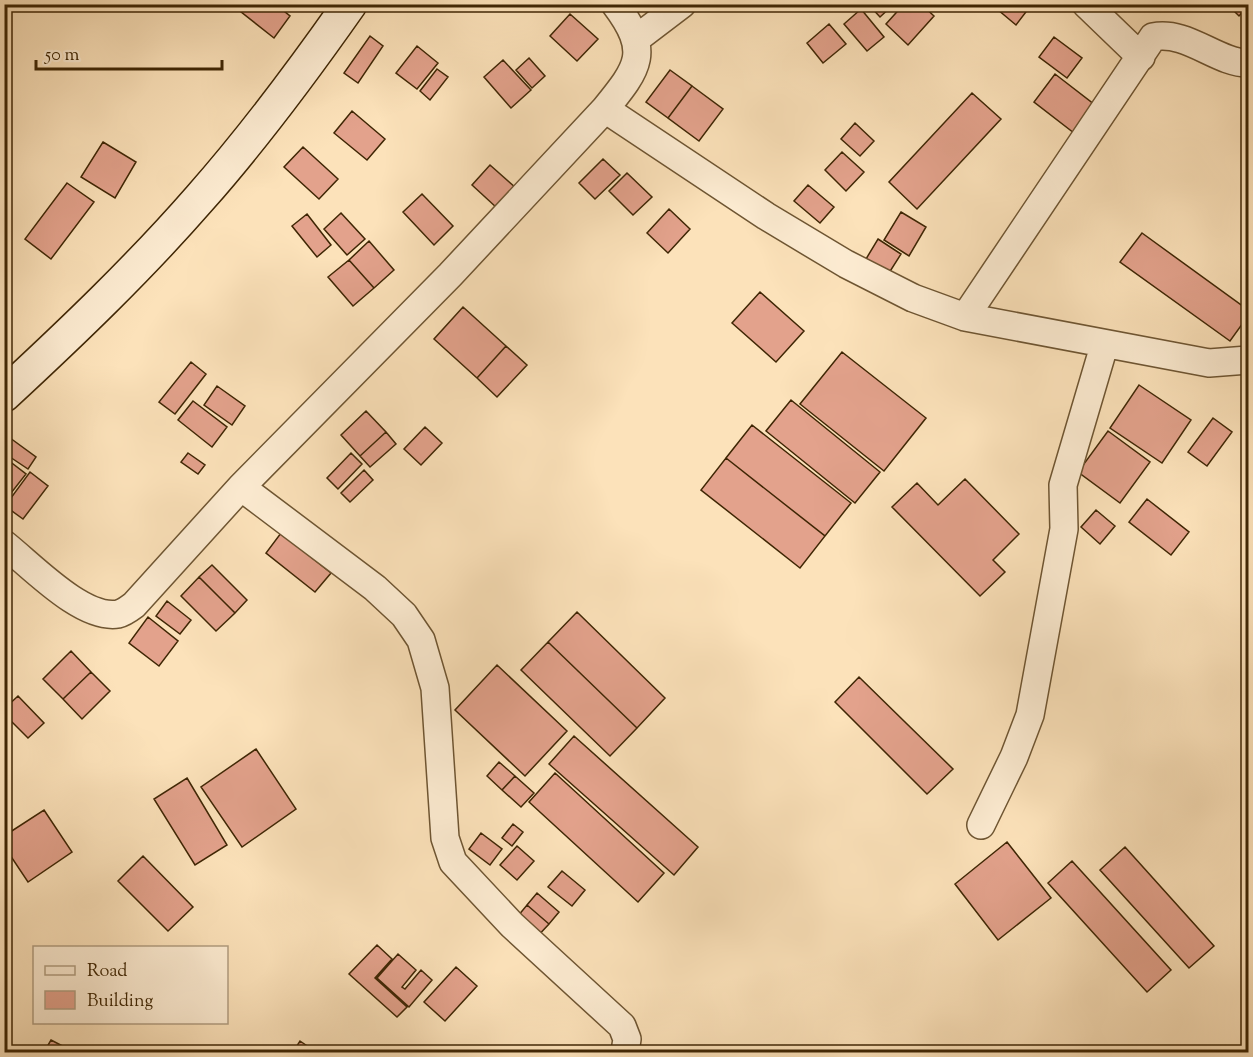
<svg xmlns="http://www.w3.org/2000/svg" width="1253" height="1057" font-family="'Sorts Mill Goudy',serif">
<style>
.building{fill:#e3a28c;stroke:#3f2604;stroke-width:1.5}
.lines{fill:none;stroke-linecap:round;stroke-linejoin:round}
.street-casing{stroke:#6e5532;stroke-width:30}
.secondary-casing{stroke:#3f2604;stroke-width:36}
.street{stroke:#fdecd2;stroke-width:27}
.secondary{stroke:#fdecd2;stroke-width:33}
</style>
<rect width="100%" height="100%" fill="#fce2ba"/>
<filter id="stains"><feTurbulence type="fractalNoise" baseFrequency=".00333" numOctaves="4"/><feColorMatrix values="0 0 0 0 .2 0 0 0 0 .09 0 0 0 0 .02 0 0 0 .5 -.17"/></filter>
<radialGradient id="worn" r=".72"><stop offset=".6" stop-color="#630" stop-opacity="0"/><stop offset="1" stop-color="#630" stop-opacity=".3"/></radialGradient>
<!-- building -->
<path class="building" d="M231,4H275L290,16L274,38Z
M868,4H894L880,17Z
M904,4H921L934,16L908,45L886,24Z
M991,4H1032L1016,25Z
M1227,4H1248V6L1239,16Z
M861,9L884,37L867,51L844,24Z
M570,14L598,39L577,61L550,36Z
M829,24L846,44L823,63L807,43Z
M370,36L383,46L358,83L344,73Z
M1054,37L1082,58L1067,78L1039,57Z
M417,46L438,63L417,89L396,73Z
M529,58L545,76L532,88L516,70Z
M503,60L531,90L511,108L484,77Z
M437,69L448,77L430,100L420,91Z
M670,70L692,86L668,118L646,102Z
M1055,74L1095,105L1074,133L1034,102Z
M692,86L723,109L699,141L668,118Z
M972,93L1001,119L917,209L889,182Z
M352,111L385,139L367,160L334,133Z
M855,123L874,141L860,156L841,139Z
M103,142L136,162L115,198L81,177Z
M303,147L338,179L319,199L284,167Z
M842,152L864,172L846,191L825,170Z
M603,159L620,175L595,199L579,183Z
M490,165L516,188L497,208L472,185Z
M627,173L652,197L633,215L609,191Z
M67,183L94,202L51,259L25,239Z
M808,185L834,207L820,223L794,201Z
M422,194L453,226L434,245L403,212Z
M669,209L690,229L668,253L647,233Z
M901,212L926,227L909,256L884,240Z
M341,213L365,239L347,255L324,229Z
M307,214L331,245L317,257L292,226Z
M1142,233L1248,310V316L1230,341L1120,262Z
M878,239L901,254L889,273L866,259Z
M369,241L394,270L374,288L349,260Z
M349,260L374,288L353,306L328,277Z
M760,292L804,331L776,362L732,323Z
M463,307L506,346L477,378L434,339Z
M506,346L527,365L497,397L477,378Z
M842,352L926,418L884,471L800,404Z
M191,362L206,374L175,414L159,402Z
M1139,385L1191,420L1162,463L1110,428Z
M217,386L245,406L232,425L204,405Z
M791,400L880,472L855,503L766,431Z
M193,401L227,427L212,447L178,420Z
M366,411L386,432L360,456L341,435Z
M1213,418L1232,432L1207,466L1188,452Z
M752,425L851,503L825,536L726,458Z
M425,427L442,443L421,465L404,449Z
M1108,431L1150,462L1120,503L1078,472Z
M386,432L396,444L370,467L360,456Z
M6,435L36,457L28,469L4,453Z
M188,453L205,465L198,474L181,462Z
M351,453L362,464L338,489L327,478Z
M4,457L26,474L4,502Z
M726,458L825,536L800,568L701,490Z
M364,470L373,480L350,502L341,493Z
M30,472L48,486L23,519L5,506Z
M965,479L1019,534L993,560L1005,572L980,596L892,507L917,483L938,505Z
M1147,499L1189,532L1171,555L1129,522Z
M1096,510L1115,526L1100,544L1081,527Z
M281,533L331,573L315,592L266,553Z
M212,565L247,600L235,613L199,577Z
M199,577L235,613L216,631L181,596Z
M167,601L191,620L180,634L156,616Z
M577,612L665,698L637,728L548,642Z
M148,617L178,641L159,666L129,643Z
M548,642L637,728L610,756L521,670Z
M71,651L91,672L63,699L43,679Z
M497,665L567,731L525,776L455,710Z
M91,672L110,691L82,719L63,699Z
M859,677L953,769L927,794L835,702Z
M18,696L44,723L28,738L4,714V709Z
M574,736L698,847L674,875L549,764Z
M256,749L296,809L242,847L201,787Z
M499,762L515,776L502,790L487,776Z
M555,773L664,873L638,902L529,802Z
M515,776L534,793L521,807L502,790Z
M187,778L227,845L195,865L154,799Z
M44,810L72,852L28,882L4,846V836Z
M513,824L523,832L512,846L502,838Z
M481,833L502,849L490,865L469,849Z
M1007,842L1051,898L998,940L955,884Z
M517,846L534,861L517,880L500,865Z
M1125,847L1214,946L1189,968L1100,870Z
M143,856L193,907L168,931L118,881Z
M1072,861L1171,970L1147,992L1048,883Z
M562,871L585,890L572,906L548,887Z
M537,893L559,912L549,924L527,905Z
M527,905L549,924L534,940L513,922Z
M377,945L392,959L375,978L407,1007L397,1017L349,974Z
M398,954L416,970L402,987L405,989L421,970L432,980L409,1007L377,978Z
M456,967L477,986L445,1021L424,1002Z
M51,1040L74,1052H44Z
M300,1041L316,1052H293Z"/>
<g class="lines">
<!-- street casing -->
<g class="street-casing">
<path id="street" d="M615,4C651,52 639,67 605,109L766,216L846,264L913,298L965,317L1209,363L1248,360
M1086,4L1141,57
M636,39L682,4
M965,317L1153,37C1187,30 1217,63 1248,63
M241,487L375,588L404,615L421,640L435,688L445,838L453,862L512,925L622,1026L627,1039L625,1052
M4,544C31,565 82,620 118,614C123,613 130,608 134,605L241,487L450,275L605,109
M981,825L1014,757L1030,715L1064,529L1063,485L1104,346"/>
</g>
<!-- secondary casing -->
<g class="secondary-casing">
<path id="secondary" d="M4,395C72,332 139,268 200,198C254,137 303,71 350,4"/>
</g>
<!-- street -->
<use href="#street" class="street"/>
<!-- secondary -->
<use href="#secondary" class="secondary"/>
</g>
<!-- margin -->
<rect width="1253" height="1057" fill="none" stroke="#fce2ba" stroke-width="24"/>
<rect x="6" y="6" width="1241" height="1045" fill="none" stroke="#3f2604" stroke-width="3"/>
<rect x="12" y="12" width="1229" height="1033" fill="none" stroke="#3f2604" stroke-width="1.5"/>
<!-- legend -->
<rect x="33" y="946" width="195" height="78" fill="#fdecd2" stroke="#b19d80" stroke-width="1.5"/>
<rect x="45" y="966" width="30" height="9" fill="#fdecd2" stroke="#b19d80" stroke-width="1.5"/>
<text x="87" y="976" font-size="18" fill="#3f2604">Road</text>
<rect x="45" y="991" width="30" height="18" fill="#e3a28c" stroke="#b19d80" stroke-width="1.5"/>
<text x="87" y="1006" font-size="18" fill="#3f2604">Building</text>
<!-- scale -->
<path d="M36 60v9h186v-9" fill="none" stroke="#3f2604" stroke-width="3"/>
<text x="45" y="60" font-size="18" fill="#3f2604" stroke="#fdecd2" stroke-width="4.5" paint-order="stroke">50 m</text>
<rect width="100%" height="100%" filter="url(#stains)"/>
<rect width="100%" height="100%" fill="url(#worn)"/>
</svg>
